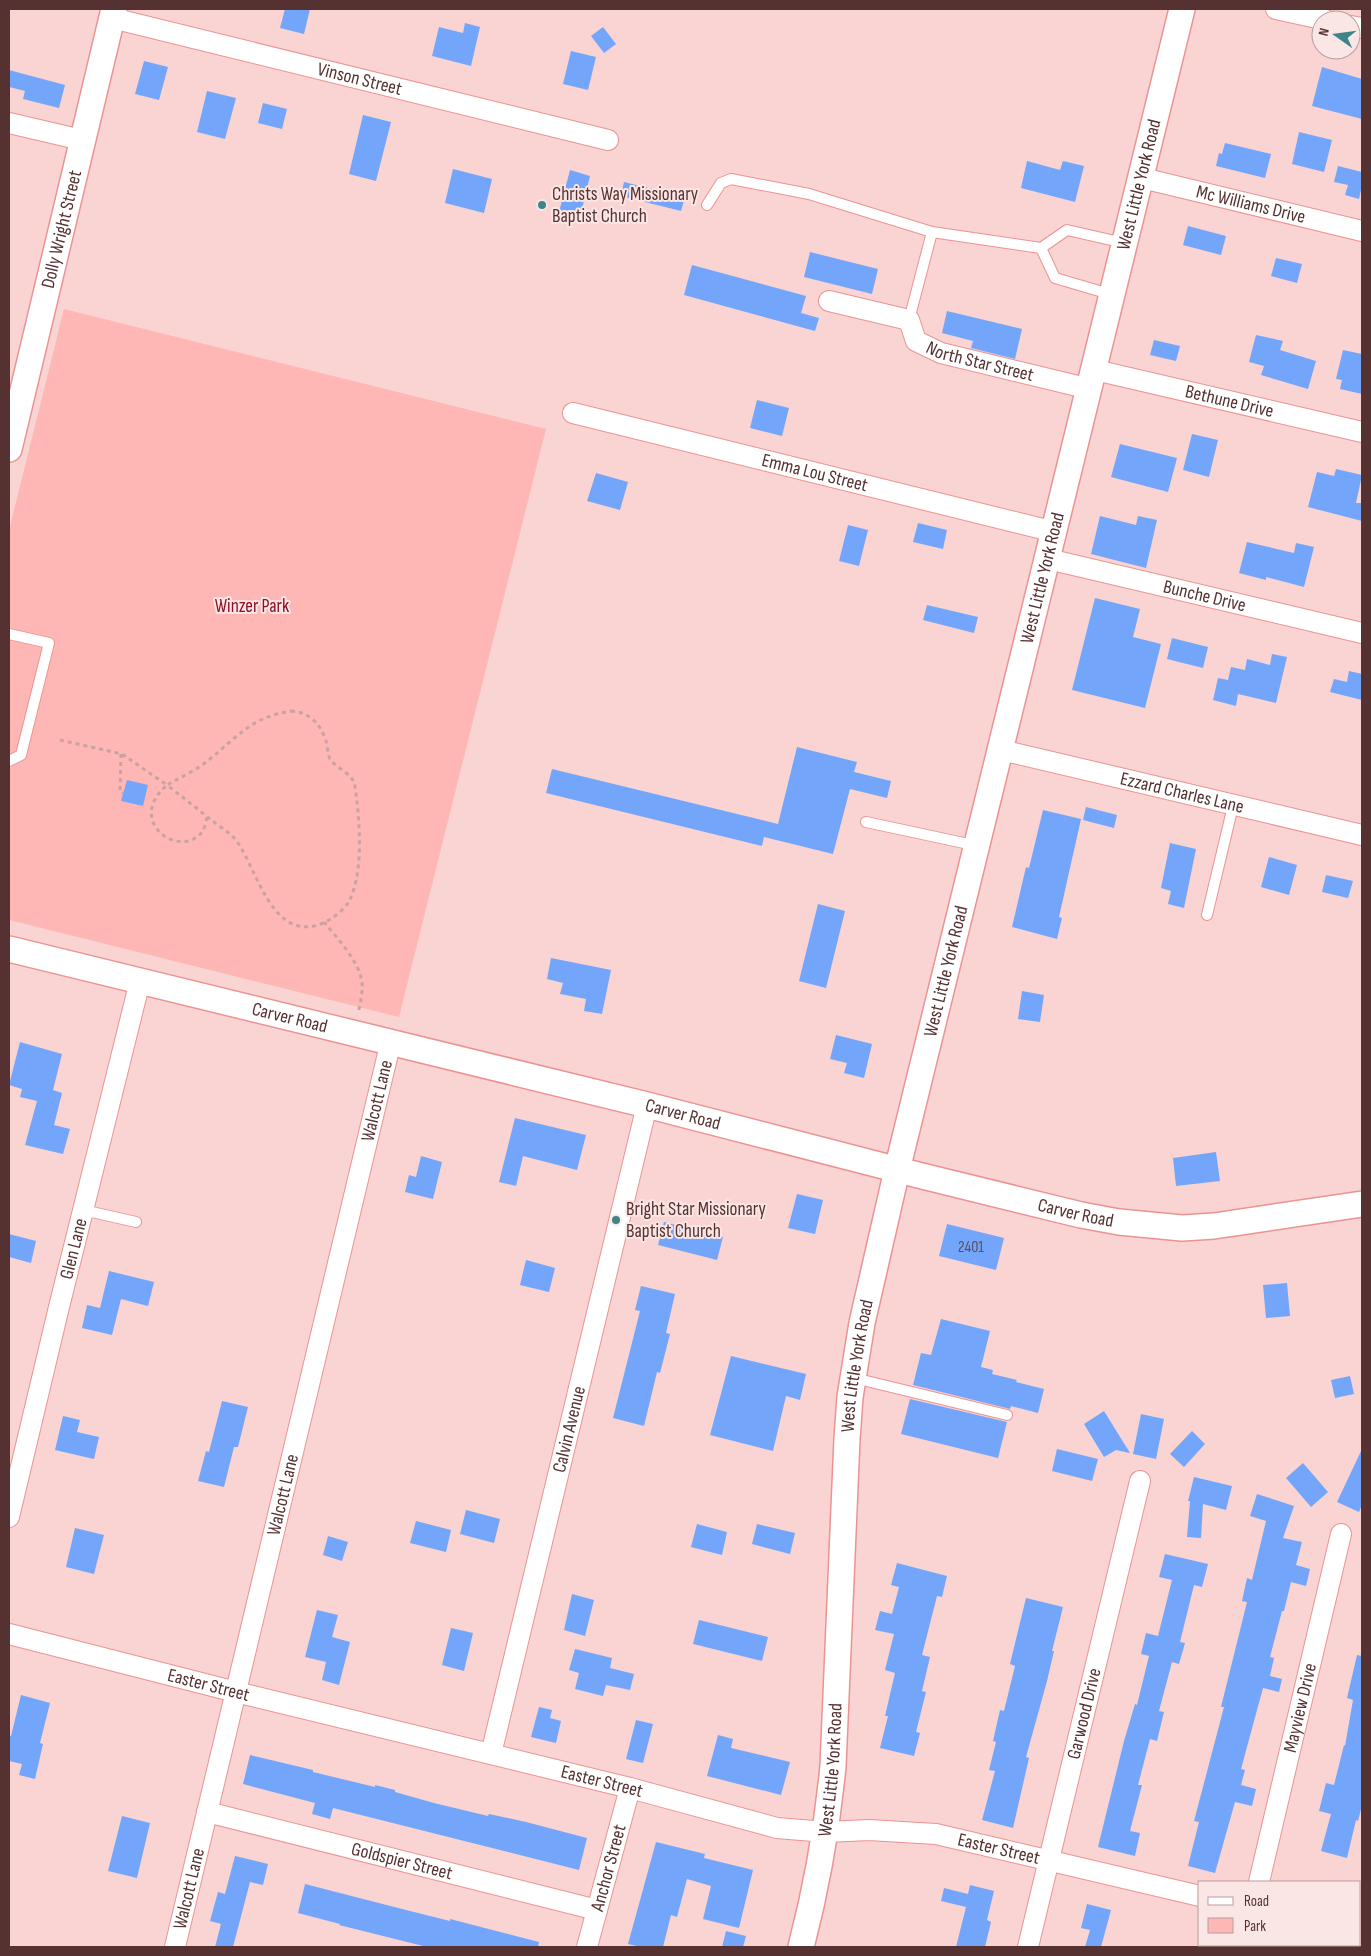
<svg xmlns="http://www.w3.org/2000/svg" width="1371" height="1956" font-family="'Sofia Sans Condensed',sans-serif">
<style>
.green{fill:#ffb7b5}
.building{fill:#73a6fa}
.lines{fill:none;stroke-linecap:round;stroke-linejoin:round}
.service-casing{stroke:#eb9392;stroke-width:12}
.minor-casing{stroke:#eb9392;stroke-width:22}
.tertiary-casing{stroke:#eb9392;stroke-width:28}
.path{stroke:#c8a3a1;stroke-width:3;stroke-dasharray:4 4;stroke-linecap:butt}
.service{stroke:#fff;stroke-width:10}
.minor{stroke:#fff;stroke-width:20}
.tertiary{stroke:#fff;stroke-width:25}
.poi-dot{fill:#3d8589;stroke:#fae6e5;stroke-width:2}
.labels{text-anchor:middle;dominant-baseline:central;stroke-width:4;stroke-linejoin:round;paint-order:stroke}
.number-label{font-size:16px;fill:#5d4e63}
.street-label{font-size:19px;fill:#563131;stroke:#fae6e5}
.poi-label{font-size:19px;fill:#563131;stroke:#fae6e5;text-anchor:start}
.park-label{font-size:19px;fill:#8f0d25;stroke:#fae6e5}
</style>
<rect width="100%" height="100%" fill="#fad4d2"/>
<!-- green -->
<path class="green" d="M64,309L546,429L399,1017L9,920V530Z"/>
<!-- building -->
<path class="building" d="M285,9H310L304,34L280,28Z
M465,23L480,27L471,66L432,56L439,27L463,33Z
M603,27L616,44L604,53L591,36Z
M571,51L596,57L588,90L563,84Z
M144,61L168,67L159,100L135,94Z
M1322,67L1362,79V119L1312,106Z
M9,70L65,85L59,108L23,99L25,91L9,87Z
M207,91L236,98L225,139L197,132Z
M263,103L287,109L282,129L258,123Z
M363,115L391,122L376,181L349,174Z
M1299,132L1332,140L1324,172L1292,164Z
M1225,143L1271,154L1265,178L1216,166L1219,153L1222,154Z
M1027,161L1060,170L1063,161L1084,166L1075,202L1021,188Z
M1338,166L1362,172V185L1359,199L1345,195L1348,185L1334,182Z
M453,169L492,179L484,213L445,203Z
M570,170L590,176L580,217L559,212Z
M624,182L685,197L681,211L621,196Z
M1188,226L1226,236L1221,255L1183,245Z
M810,252L878,269L872,294L804,277Z
M1276,258L1302,264L1297,283L1271,276Z
M692,265L806,296L801,313L819,318L815,331L684,295Z
M947,311L1022,329L1015,359L971,348L973,341L942,333Z
M1256,335L1283,341L1280,350L1316,361L1308,389L1261,375L1264,366L1249,362Z
M1154,340L1180,346L1176,361L1150,355Z
M1343,350L1362,354V394L1340,389L1342,380L1336,379Z
M757,400L789,408L782,436L750,428Z
M1192,434L1218,440L1209,477L1183,470Z
M1120,444L1177,458L1168,492L1111,477Z
M1336,469L1362,475L1356,503H1362V521L1308,507L1317,472L1334,476Z
M596,473L628,482L620,510L587,501Z
M1100,516L1136,525L1138,516L1157,520L1146,568L1091,554Z
M918,523L947,530L943,549L913,542Z
M848,525L868,530L859,566L839,561Z
M1247,542L1294,553L1296,543L1314,547L1304,587L1266,577V580L1239,573Z
M1095,598L1140,609L1133,637L1161,644L1145,708L1072,690Z
M927,605L978,617L974,633L923,620Z
M1172,638L1208,647L1203,668L1167,659Z
M1272,654L1287,657L1276,703L1238,694L1236,706L1213,700L1218,678L1228,680L1231,667L1245,670L1247,659L1270,665Z
M1349,671L1362,674V700L1330,692L1334,679L1347,682Z
M797,747L857,762L854,772L891,781L887,798L850,789L833,854L764,837L762,846L546,793L552,769L778,824Z
M127,780L148,785L143,806L121,801Z
M1086,807L1117,815L1114,828L1083,820Z
M1043,810L1081,819L1059,917L1062,918L1057,939L1012,927L1026,867L1029,868Z
M1170,843L1196,849L1184,908L1168,904L1171,891L1161,888Z
M1269,857L1297,865L1289,895L1261,887Z
M1326,875L1353,881L1348,898L1322,892Z
M818,904L845,911L826,988L799,981Z
M551,958L611,970L602,1014L584,1011L586,999L560,994L563,983L547,979Z
M1022,991L1044,995L1040,1022L1018,1019Z
M836,1035L872,1044L864,1078L844,1073L847,1063L830,1059Z
M20,1042L62,1054L53,1090L62,1093L54,1125L70,1129L63,1154L25,1145L37,1101L20,1097L22,1089L9,1085Z
M515,1118L586,1135L577,1170L523,1156L516,1186L499,1182Z
M1216,1152L1220,1181L1176,1186L1173,1158Z
M421,1156L442,1162L433,1199L405,1192L409,1175L416,1177Z
M797,1194L823,1200L815,1234L788,1228Z
M664,1222L723,1237L717,1260L658,1245Z
M947,1224L1004,1238L996,1270L939,1256Z
M9,1234L36,1241L31,1263L9,1257Z
M526,1260L555,1268L549,1292L520,1285Z
M109,1271L154,1282L148,1306L121,1299L112,1335L82,1328L87,1305L100,1308Z
M1287,1283L1290,1316L1266,1318L1263,1285Z
M641,1286L675,1294L666,1333L670,1334L660,1373L657,1372L644,1426L613,1418L640,1311L635,1310Z
M941,1319L990,1331L981,1367L993,1370L992,1374L1017,1380L1016,1382L1044,1389L1038,1413L1011,1406L1010,1409L913,1385L921,1353L931,1355Z
M731,1356L806,1374L800,1400L786,1396L773,1451L710,1435Z
M1350,1376L1354,1394L1335,1398L1331,1380Z
M910,1399L1007,1422L998,1458L901,1434Z
M222,1401L248,1407L238,1447H234L224,1487L198,1481L206,1451L209,1452Z
M1104,1411L1130,1453L1116,1450L1104,1457L1084,1424Z
M1141,1414L1164,1419L1156,1459L1133,1454Z
M63,1416L80,1420L77,1432L99,1437L94,1459L55,1450Z
M1192,1431L1205,1444L1184,1467L1170,1454Z
M1057,1449L1098,1459L1092,1481L1052,1471Z
M1362,1449V1505L1359,1512L1337,1502Z
M1303,1463L1328,1492L1311,1507L1286,1478Z
M1194,1477L1232,1486L1226,1510L1203,1504L1201,1538L1187,1537L1190,1501H1188Z
M1257,1494L1294,1506L1283,1538L1302,1542L1296,1565L1310,1569L1306,1586L1291,1582L1284,1611H1282L1270,1657L1274,1658L1270,1676L1282,1679L1279,1692L1263,1688L1241,1769L1245,1770L1241,1785L1256,1789L1252,1806L1235,1802L1215,1873L1188,1866L1199,1822L1194,1821L1224,1707H1221L1247,1602L1242,1601L1247,1578L1252,1580L1266,1521L1250,1516Z
M466,1510L500,1519L494,1543L460,1534Z
M416,1521L451,1530L446,1552L410,1543Z
M697,1524L727,1532L722,1555L691,1547Z
M757,1524L795,1533L790,1554L752,1544Z
M75,1528L104,1535L94,1574L66,1567Z
M328,1536L348,1542L342,1561L323,1555Z
M1165,1554L1208,1564L1202,1587L1194,1585L1180,1642L1185,1643L1179,1664L1172,1662L1159,1711L1164,1712L1157,1741L1150,1739L1138,1785H1142L1130,1831L1140,1833L1135,1856L1098,1847L1124,1741L1135,1704L1137,1705L1149,1656L1141,1654L1146,1633L1158,1636L1172,1580L1159,1577Z
M897,1563L947,1576L942,1597L937,1596L922,1655L930,1657L922,1691L926,1692L916,1732L920,1733L914,1756L880,1748L888,1716H885L895,1673L885,1670L894,1634L875,1630L880,1611L892,1614L899,1587L891,1585Z
M572,1594L594,1600L585,1636L564,1630Z
M1026,1598L1063,1607L1052,1651H1054L1047,1681L1026,1757L1029,1758L1013,1828L982,1820L995,1771L989,1770L996,1742L993,1741L1000,1710L1004,1711L1015,1666L1010,1664Z
M317,1610L338,1615L332,1637L350,1642L339,1685L322,1680L326,1662L305,1657Z
M699,1620L768,1637L762,1661L693,1644Z
M451,1628L473,1633L464,1671L442,1665Z
M575,1649L612,1658L610,1668L634,1674L630,1690L606,1685L603,1696L575,1689L579,1673L569,1670Z
M1357,1655L1362,1656V1805L1358,1821L1356,1820L1347,1858L1321,1851L1331,1814L1319,1811L1326,1783L1334,1785L1344,1745L1345,1746L1353,1700L1347,1698Z
M21,1695L50,1703L40,1743L43,1744L35,1779L19,1775L22,1764L9,1761V1735L11,1736Z
M539,1707L552,1710L550,1718L561,1721L556,1743L531,1737Z
M636,1720L653,1724L643,1763L626,1759Z
M718,1735L733,1739L731,1748L790,1762L781,1795L707,1776Z
M250,1755L313,1770V1772L375,1787V1785L395,1790V1792L434,1803L488,1816L489,1814L526,1822L587,1838L579,1870L333,1808L330,1819L312,1814L315,1803L243,1784Z
M122,1816L150,1823L137,1878L108,1871Z
M656,1842L705,1854L704,1858L753,1870L739,1928L703,1919L711,1886L687,1879L677,1917L671,1915L663,1947H641L628,1944Z
M235,1856L268,1864L263,1885L250,1882L233,1947H215L221,1924L210,1921L218,1892L225,1894Z
M305,1884L406,1910L450,1921V1919L539,1942L538,1947H427L339,1925L340,1924L298,1913Z
M970,1885L994,1891L987,1920L991,1922L985,1947H956L966,1907L941,1901L944,1888L968,1894Z
M1087,1904L1111,1910L1101,1947H1085L1090,1930L1081,1928Z
M726,1931L746,1936L743,1947H722Z"/>
<g class="lines">
<!-- service casing -->
<g class="service-casing">
<path id="service" d="M707,205L721,183L731,179L809,194L932,232L1041,248L1067,230L1124,243
M1041,248L1055,278L1113,295
M909,320L932,232
M9,634L49,643L21,755L9,761
M866,822L978,846
M1207,915L1233,806
M83,1210L136,1222
M854,1378L1007,1415"/>
</g>
<!-- minor casing -->
<g class="minor-casing">
<g id="minor">
<path d="M1276,9L1326,20"/>
<path id="s1" d="M112,18L608,140"/>
<path d="M1351,26L1362,28"/>
<path d="M9,123L82,140"/>
<path id="s2" d="M1142,178L1362,231"/>
<path id="s3" d="M829,301L909,320L916,341L941,353L1090,389"/>
<path id="s4" d="M1095,370L1362,432"/>
<path id="s5" d="M573,413L1055,532"/>
<path id="s6" d="M1048,559L1362,633"/>
<path id="s7" d="M1001,750L1362,835"/>
<path id="s8" d="M9,1517L59,1307L140,981"/>
<path id="s9" d="M9,1634L236,1692L630,1788L777,1828L826,1832L869,1830L936,1834L1200,1896"/>
<path id="s10" d="M491,1754L647,1105"/>
<path id="s11" d="M207,1812L597,1910"/>
<path id="s12" d="M1259,1882L1341,1534"/>
<path id="s13" d="M175,1947L391,1041"/>
<path id="s14" d="M587,1947L630,1788"/>
<path id="s15" d="M1028,1947L1140,1481"/>
<path d="M1244,1947V1945"/>
</g>
</g>
<!-- tertiary casing -->
<g class="tertiary-casing">
<g id="tertiary">
<path id="s16" d="M9,449L114,9"/>
<path id="s17" d="M9,949L647,1105L918,1175L1081,1215L1119,1222L1182,1228L1214,1226L1362,1204"/>
<path id="s18" d="M801,1947C817,1886 827,1829 833,1766L847,1439L850,1397L862,1323L897,1170L1182,9"/>
</g>
</g>
<!-- path -->
<path class="path" d="M291,711C309,712 320,723 326,741C328,746 327,753 330,759C336,768 351,773 354,783C356,788 356,796 357,802C360,830 363,877 348,903C341,913 326,924 314,926C269,935 256,865 235,839C229,832 219,826 211,820C197,808 182,797 167,785C181,777 197,770 210,759C238,736 252,717 291,711Z
M60,740L122,754L167,785C124,822 181,860 202,832C205,828 206,821 207,817
M121,754L120,792L123,793
M324,922C337,938 360,962 362,983C363,993 360,1004 358,1014"/>
<!-- service -->
<use href="#service" class="service"/>
<!-- minor -->
<use href="#minor" class="minor"/>
<!-- tertiary -->
<use href="#tertiary" class="tertiary"/>
</g>
<!-- markers -->
<g class="poi-dot">
<circle cx="542" cy="205" r="5"/>
<circle cx="616" cy="1220" r="5"/>
</g>
<g class="labels">
<!-- number labels -->
<g class="number-label">
<text x="971" y="1247">2401</text>
</g>
<!-- street labels -->
<g class="street-label">
<text stroke="none"><textPath href="#s1" startOffset="255">Vinson Street</textPath></text>
<text stroke="none"><textPath href="#s18" startOffset="1800">West Little York Road</textPath></text>
<text stroke="none"><textPath href="#s2" startOffset="112">Mc Williams Drive</textPath></text>
<text stroke="none"><textPath href="#s16" startOffset="226">Dolly Wright Street</textPath></text>
<text stroke="none"><textPath href="#s3" startOffset="172">North Star Street</textPath></text>
<text stroke="none"><textPath href="#s4" startOffset="138">Bethune Drive</textPath></text>
<text stroke="none"><textPath href="#s5" startOffset="249">Emma Lou Street</textPath></text>
<text stroke="none"><textPath href="#s18" startOffset="1395">West Little York Road</textPath></text>
<text stroke="none"><textPath href="#s6" startOffset="161">Bunche Drive</textPath></text>
<text stroke="none"><textPath href="#s7" startOffset="186">Ezzard Charles Lane</textPath></text>
<text stroke="none"><textPath href="#s18" startOffset="990">West Little York Road</textPath></text>
<text stroke="none"><textPath href="#s17" startOffset="289">Carver Road</textPath></text>
<text stroke="none"><textPath href="#s13" startOffset="870">Walcott Lane</textPath></text>
<text stroke="none"><textPath href="#s17" startOffset="694">Carver Road</textPath></text>
<text stroke="none"><textPath href="#s17" startOffset="1099">Carver Road</textPath></text>
<text stroke="none"><textPath href="#s8" startOffset="276">Glen Lane</textPath></text>
<text stroke="none"><textPath href="#s18" startOffset="585">West Little York Road</textPath></text>
<text stroke="none"><textPath href="#s10" startOffset="334">Calvin Avenue</textPath></text>
<text stroke="none"><textPath href="#s13" startOffset="465">Walcott Lane</textPath></text>
<text stroke="none"><textPath href="#s9" startOffset="206">Easter Street</textPath></text>
<text stroke="none"><textPath href="#s12" startOffset="179">Mayview Drive</textPath></text>
<text stroke="none"><textPath href="#s15" startOffset="240">Garwood Drive</textPath></text>
<text stroke="none"><textPath href="#s18" startOffset="180">West Little York Road</textPath></text>
<text stroke="none"><textPath href="#s9" startOffset="611">Easter Street</textPath></text>
<text stroke="none"><textPath href="#s9" startOffset="1016">Easter Street</textPath></text>
<text stroke="none"><textPath href="#s11" startOffset="201">Goldspier Street</textPath></text>
<text stroke="none"><textPath href="#s14" startOffset="82">Anchor Street</textPath></text>
<text stroke="none"><textPath href="#s13" startOffset="60">Walcott Lane</textPath></text>
</g>
<!-- poi labels -->
<g class="poi-label">
<text x="552" y="194">Christs Way Missionary<tspan x="552" dy="22">Baptist Church</tspan></text>
<text x="626" y="1209">Bright Star Missionary<tspan x="626" dy="22">Baptist Church</tspan></text>
</g>
<!-- park labels -->
<g class="park-label">
<text x="252" y="606">Winzer Park</text>
</g>
</g>
<!-- border -->
<rect width="1371" height="1956" fill="none" stroke="#563131" stroke-width="20"/>
<!-- legend -->
<rect x="1198" y="1881" width="162" height="65" fill="#fae6e5" stroke="#b89e9d"/>
<rect x="1208" y="1897" width="25" height="8" fill="#ffffff" stroke="#b89e9d"/>
<text x="1244" y="1906" font-size="15" fill="#563131">Road</text>
<rect x="1208" y="1918" width="25" height="15" fill="#ffb7b5" stroke="#b89e9d"/>
<text x="1244" y="1931" font-size="15" fill="#563131">Park</text>
<!-- north arrow -->
<g transform="translate(1336 35) rotate(284)"><circle r="24" fill="#fae6e5" stroke="#b89e9d"/>
<path d="M0-4L9 19L0 12L-9 19Z" fill="#3d8589"/>
<text y="-8" font-size="14" font-weight="bold" text-anchor="middle" fill="#563131">N</text>
</g>
</svg>
